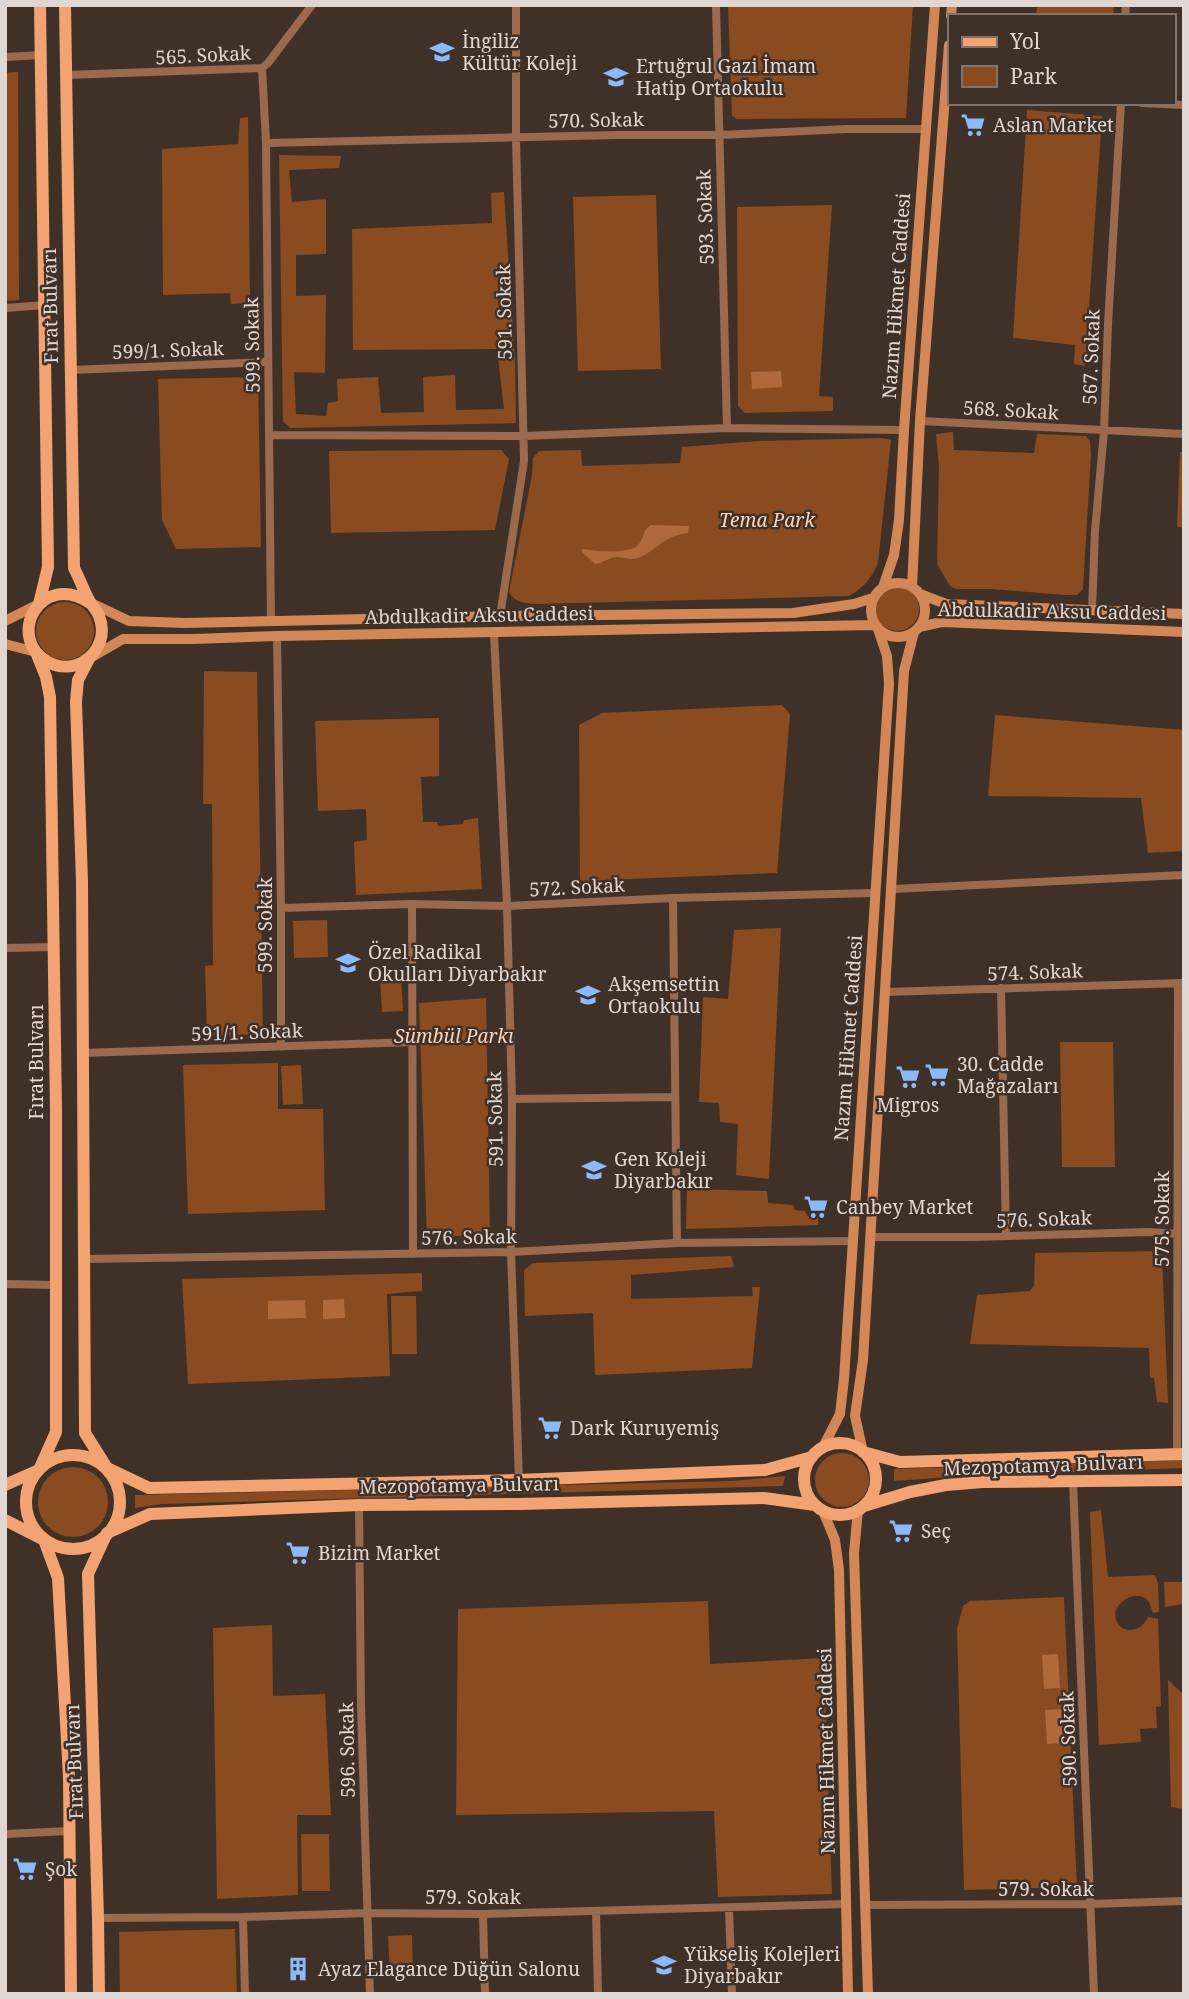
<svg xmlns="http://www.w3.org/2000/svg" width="1189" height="1999" font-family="'Noto Serif',serif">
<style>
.green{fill:#8b4b20}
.water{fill:#af693b}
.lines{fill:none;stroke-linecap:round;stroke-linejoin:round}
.street{stroke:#9b6a4c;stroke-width:8}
.secondary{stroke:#d48756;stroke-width:10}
.primary{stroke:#f3a372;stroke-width:12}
.labels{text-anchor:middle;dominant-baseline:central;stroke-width:5;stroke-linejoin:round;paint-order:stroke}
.poi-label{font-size:19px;fill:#e1d7d2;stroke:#403128;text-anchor:start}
.street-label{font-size:19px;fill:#e1d7d2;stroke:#403128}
.park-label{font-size:19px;font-style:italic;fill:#fcd3bc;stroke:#403128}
</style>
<rect width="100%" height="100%" fill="#403128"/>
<!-- green -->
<path class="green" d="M728,5H913L906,118L737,119L732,116Z
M1037,5H1114L1113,16H1036Z
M18,72L19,300L5,301V73Z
M1027,110L1102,116L1085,366L1074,364L1075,345L1013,338Z
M248,117L250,303L231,304L230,293L163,295L162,149L238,144L240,118Z
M279,155L341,156L339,168L289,170L292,202L326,199V254L296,255V296L326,295L325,373L294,372L296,414L326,416L328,403L338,401L337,379L378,377L381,413L424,412L423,377L455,375L456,410L504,409L497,349L353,350L352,229L492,223L491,193L504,192L515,363L516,423L290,428L283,421Z
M656,195L661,369L578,371L573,197Z
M832,205L819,396L833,397V411L745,413L738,406L737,207Z
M258,377L261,547L176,549L162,520L158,379Z
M953,432L954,450L1034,453L1037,434L1086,436L1090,441L1091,455L1083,589L1077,595H1065L992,589H956L950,586L937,564L939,468L936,434Z
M881,438L891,440L878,563C871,579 864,587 849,596L537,604C525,603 515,603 509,592L532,475L533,458L539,451L581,450L582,466L680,463L682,447L759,441Z
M501,450L509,459L495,530L331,533L329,451Z
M1180,452H1184V527H1177Z
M875 609a22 22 0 1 1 44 0a22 22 0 1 1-44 0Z
M36 631a29 29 0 1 1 58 0a29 29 0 1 1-58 0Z
M204,671L257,672L263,1034L207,1036L205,966L213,965L212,804H203Z
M782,705L790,714L777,873L580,881L579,725L602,713Z
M995,715L1184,730V851L1148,853L1141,798L988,796Z
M439,718V776L421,777L423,822H437L438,826L463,824L464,820L478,818L482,889L356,895L354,842L367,840L366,809L318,811L315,721Z
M327,920L328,957L294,958L293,921Z
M781,928L769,1179L736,1175L738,1124L720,1122L719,1103L699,1102L703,997L728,999L734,930Z
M401,976L403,1011L382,1012L380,978Z
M486,998L490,1235L427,1237L419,1003Z
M1060,1042H1113L1115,1167H1062Z
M278,1063V1109H323L325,1210L188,1214L183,1065Z
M301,1065L303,1104L283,1105L281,1066Z
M687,1189L767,1191L768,1203L793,1205L795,1210L805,1211L807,1216H819L818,1225L686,1229Z
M1158,1251L1162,1255L1168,1403L1157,1402L1154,1378H1150L1149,1348L970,1344L977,1295L1030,1291L1034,1285L1035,1253Z
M731,1256L734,1267L631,1275V1299L753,1296L752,1287H760L752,1368L595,1375L593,1313L525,1316L524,1270L533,1263Z
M422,1273V1291L387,1294L390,1376L188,1384L182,1279Z
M391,1296H416L417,1354H392Z
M815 1480a27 27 0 1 1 54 0a27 27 0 1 1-54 0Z
M1184,1460V1468L963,1476L894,1481V1469Z
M38 1502a35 35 0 1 1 70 0a35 35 0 1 1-70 0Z
M785,1476L783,1486L162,1504L135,1508V1495L732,1481Z
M1101,1510L1108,1577L1155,1575L1158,1583L1159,1612L1153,1613C1151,1608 1150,1601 1145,1598C1132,1590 1109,1606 1117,1622C1124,1636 1143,1630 1148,1617L1158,1619L1161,1706L1156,1707L1157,1728L1140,1729L1141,1742L1099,1745L1090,1512Z
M1164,1582H1184V1604L1165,1607Z
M1064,1597L1077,1887L964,1890L957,1629L963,1606L970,1601Z
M708,1601L710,1664L824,1658L832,1894L718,1897L714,1811L456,1815L458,1609Z
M272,1625L273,1696L325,1694L331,1815H297L298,1895L217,1899L213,1628Z
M1168,1680L1184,1695L1182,1774L1184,1809L1171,1807Z
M301,1834H329L330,1891H302Z
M235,1929L237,1994H120L119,1932Z
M412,1935L413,1973L390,1974L388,1936Z"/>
<!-- water -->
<path class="water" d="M781,371L782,387L752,389L751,372Z
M651,525L689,526L688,533C662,536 658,550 638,558C631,561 624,557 616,557C608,558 603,563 595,564L581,551L583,549C595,551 631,555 639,544C645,536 642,530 651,525Z
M344,1299L345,1318L323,1319V1300Z
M305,1300L306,1318L268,1319V1301Z
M1058,1654L1060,1688L1044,1689L1042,1655Z
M1062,1709L1063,1743L1047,1744L1045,1710Z"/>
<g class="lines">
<!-- street -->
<path class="street" d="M716,5L727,428
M1125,16L1126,5
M5,57L42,55
M262,68L266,143L271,621
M66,75L262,68L268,63L312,5
M1142,103L1184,105
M266,143L617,135H719L847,129H926
M5,308L46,305
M71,370L268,362
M920,421L1184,434
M269,435L523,436L727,428L904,430
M1092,611L1095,531L1104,431L1108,324L1121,103
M500,616L524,461L516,138V5
M494,633L507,906L512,1099L511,1252L519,1480
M277,636L281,908V1047
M893,889L1184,875
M673,898L677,1243
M412,904L413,1254
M281,908L412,904L507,906L673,898L874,893
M5,948L55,947
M1001,988L1006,1236
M886,992L1184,983
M82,1053L414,1042
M512,1099L675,1097
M870,1237H973L1149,1232L1177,1234
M85,1259L511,1252L677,1243L853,1241
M5,1284L56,1285
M1177,1454L1178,983
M1073,1482L1094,1994
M359,1505L361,1706L370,1994
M5,1834L69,1831
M866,1905L1091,1904L1184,1901
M729,1908L732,1994
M596,1911L598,1994
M483,1914L485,1994
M243,1917L245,1994
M98,1918L243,1917L367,1913L483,1914L847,1904"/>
<!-- secondary -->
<path class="secondary" d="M951,16L952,5
M871 610a27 27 0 1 1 54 0a27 27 0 1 1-54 0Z
M883,587L894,555L899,520L904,430L935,5
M912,587L920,421L949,45
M920,594L946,604L1184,614
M91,603L129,621L185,623L500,616L793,613L854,604L873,598
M5,621L39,604
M919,627L942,622L1184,632
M5,644L36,652
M92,657L123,639H194L277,636L875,625
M823,1447L840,1414L844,1379L889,684L887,656L878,629
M863,1452L855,1416L863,1360L904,671L914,632
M858,1510L854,1553L868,1994
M823,1511L835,1540L839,1570L848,1994"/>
<!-- primary -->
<path class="primary" d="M65,5L74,568C80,579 84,592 90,602C93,607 97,610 99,616C106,633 100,652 83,662C72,668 59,668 48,662C5,638 40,570 90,603
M39,604L48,567L40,5
M89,659L78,680L76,702L82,882L85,1433L107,1468L149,1488L519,1480L765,1470L812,1457
M804 1479a36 36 0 1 1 72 0a36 36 0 1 1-72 0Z
M863,1452L900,1462L1184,1454
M26 1502a47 47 0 1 1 94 0a47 47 0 1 1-94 0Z
M5,1485L39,1470L56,1432V1111L50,697L46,677L36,652
M864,1506L910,1492L946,1485L983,1482L1184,1480
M5,1520L44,1540L58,1578L69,1778L71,1994
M99,1994L98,1918L88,1574L107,1533L150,1514L359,1505L518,1504L764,1498L815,1505"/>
</g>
<!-- icons -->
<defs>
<g id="school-bare" transform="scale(1.89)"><path d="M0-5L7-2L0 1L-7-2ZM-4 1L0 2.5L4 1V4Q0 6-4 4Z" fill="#8abafc" stroke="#403128" stroke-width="2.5" paint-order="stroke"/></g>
<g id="supermarket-bare" transform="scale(1.89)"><path d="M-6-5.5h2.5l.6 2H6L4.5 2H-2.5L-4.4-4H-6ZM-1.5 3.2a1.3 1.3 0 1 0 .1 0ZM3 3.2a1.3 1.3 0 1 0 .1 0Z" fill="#8abafc" stroke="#403128" stroke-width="2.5" paint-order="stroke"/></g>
<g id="building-bare" transform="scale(1.89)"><path d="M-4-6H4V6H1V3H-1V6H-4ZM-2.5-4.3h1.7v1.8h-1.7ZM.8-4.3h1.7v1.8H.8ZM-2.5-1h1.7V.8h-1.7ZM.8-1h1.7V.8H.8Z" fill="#8abafc" stroke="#403128" stroke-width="2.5" paint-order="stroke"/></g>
</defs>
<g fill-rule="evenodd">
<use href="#school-bare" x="442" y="52"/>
<use href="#school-bare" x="616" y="77"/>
<use href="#supermarket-bare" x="973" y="125"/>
<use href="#school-bare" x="348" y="963"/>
<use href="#school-bare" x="588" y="995"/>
<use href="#supermarket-bare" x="937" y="1075"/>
<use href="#supermarket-bare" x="908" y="1077"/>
<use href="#school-bare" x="594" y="1170"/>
<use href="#supermarket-bare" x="816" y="1207"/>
<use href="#supermarket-bare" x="550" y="1428"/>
<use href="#supermarket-bare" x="901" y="1531"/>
<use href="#supermarket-bare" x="298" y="1553"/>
<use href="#supermarket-bare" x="25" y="1869"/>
<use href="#school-bare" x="664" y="1965"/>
<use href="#building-bare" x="298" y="1969"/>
</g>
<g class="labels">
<!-- poi labels -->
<g class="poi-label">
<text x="462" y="41">İngiliz<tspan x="462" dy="22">Kültür Koleji</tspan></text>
<text x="636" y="66">Ertuğrul Gazi İmam<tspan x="636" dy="22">Hatip Ortaokulu</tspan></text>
<text x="993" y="125">Aslan Market</text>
<text x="368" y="952">Özel Radikal<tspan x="368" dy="22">Okulları Diyarbakır</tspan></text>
<text x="608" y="984">Akşemsettin<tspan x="608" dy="22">Ortaokulu</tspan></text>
<text x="957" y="1064">30. Cadde<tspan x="957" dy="22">Mağazaları</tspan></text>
<text x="908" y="1105" text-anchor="middle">Migros</text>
<text x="614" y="1159">Gen Koleji<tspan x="614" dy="22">Diyarbakır</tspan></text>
<text x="836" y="1207">Canbey Market</text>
<text x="570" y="1428">Dark Kuruyemiş</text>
<text x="921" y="1531">Seç</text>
<text x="318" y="1553">Bizim Market</text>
<text x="45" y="1869">Şok</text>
<text x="684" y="1954">Yükseliş Kolejleri<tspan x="684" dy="22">Diyarbakır</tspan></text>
<text x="318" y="1969">Ayaz Elagance Düğün Salonu</text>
</g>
<!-- street labels -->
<g class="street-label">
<text transform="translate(203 55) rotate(-3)">565. Sokak</text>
<text transform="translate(596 120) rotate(-1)">570. Sokak</text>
<text transform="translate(705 217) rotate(-92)">593. Sokak</text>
<text transform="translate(896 296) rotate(-86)">Nazım Hikmet Caddesi</text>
<text transform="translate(50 306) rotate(-91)">Fırat Bulvarı</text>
<text transform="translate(504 312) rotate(-91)">591. Sokak</text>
<text transform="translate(252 345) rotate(-91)">599. Sokak</text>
<text transform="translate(168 350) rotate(-2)">599/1. Sokak</text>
<text transform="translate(1091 357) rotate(-88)">567. Sokak</text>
<text transform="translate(1011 410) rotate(3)">568. Sokak</text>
<text transform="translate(1052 611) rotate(1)">Abdulkadir Aksu Caddesi</text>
<text transform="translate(479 615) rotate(-1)">Abdulkadir Aksu Caddesi</text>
<text transform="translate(577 887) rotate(-3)">572. Sokak</text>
<text transform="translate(265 925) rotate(-90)">599. Sokak</text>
<text transform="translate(1035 972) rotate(-2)">574. Sokak</text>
<text transform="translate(247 1032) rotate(-2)">591/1. Sokak</text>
<text transform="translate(848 1038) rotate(-86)">Nazım Hikmet Caddesi</text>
<text transform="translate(36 1062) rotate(-90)">Fırat Bulvarı</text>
<text transform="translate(495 1119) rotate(-91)">591. Sokak</text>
<text transform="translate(1044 1219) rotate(-2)">576. Sokak</text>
<text transform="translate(1162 1219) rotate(-90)">575. Sokak</text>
<text transform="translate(469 1237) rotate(-1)">576. Sokak</text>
<text transform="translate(1043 1465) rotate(-2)">Mezopotamya Bulvarı</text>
<text transform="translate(459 1485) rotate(-1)">Mezopotamya Bulvarı</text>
<text transform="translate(1068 1739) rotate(-92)">590. Sokak</text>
<text transform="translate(347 1750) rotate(-91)">596. Sokak</text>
<text transform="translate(826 1751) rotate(-91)">Nazım Hikmet Caddesi</text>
<text transform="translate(74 1762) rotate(-92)">Fırat Bulvarı</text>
<text x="1046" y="1889">579. Sokak</text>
<text x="473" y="1897">579. Sokak</text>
</g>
<!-- park labels -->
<g class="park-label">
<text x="767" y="520">Tema Park</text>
<text x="454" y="1036">Sümbül Parkı</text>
</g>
</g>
<!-- border -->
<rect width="1189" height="1999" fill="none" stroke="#e1d7d2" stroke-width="14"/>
<!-- legend -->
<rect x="948" y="14" width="228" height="91" fill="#403128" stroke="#80736c" stroke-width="2"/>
<rect x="962" y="37" width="35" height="10" fill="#f3a372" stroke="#80736c" stroke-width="2"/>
<text x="1010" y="49" font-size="21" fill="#e1d7d2">Yol</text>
<rect x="962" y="66" width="35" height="21" fill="#8b4b20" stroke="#80736c" stroke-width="2"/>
<text x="1010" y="84" font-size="21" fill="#e1d7d2">Park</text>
</svg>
